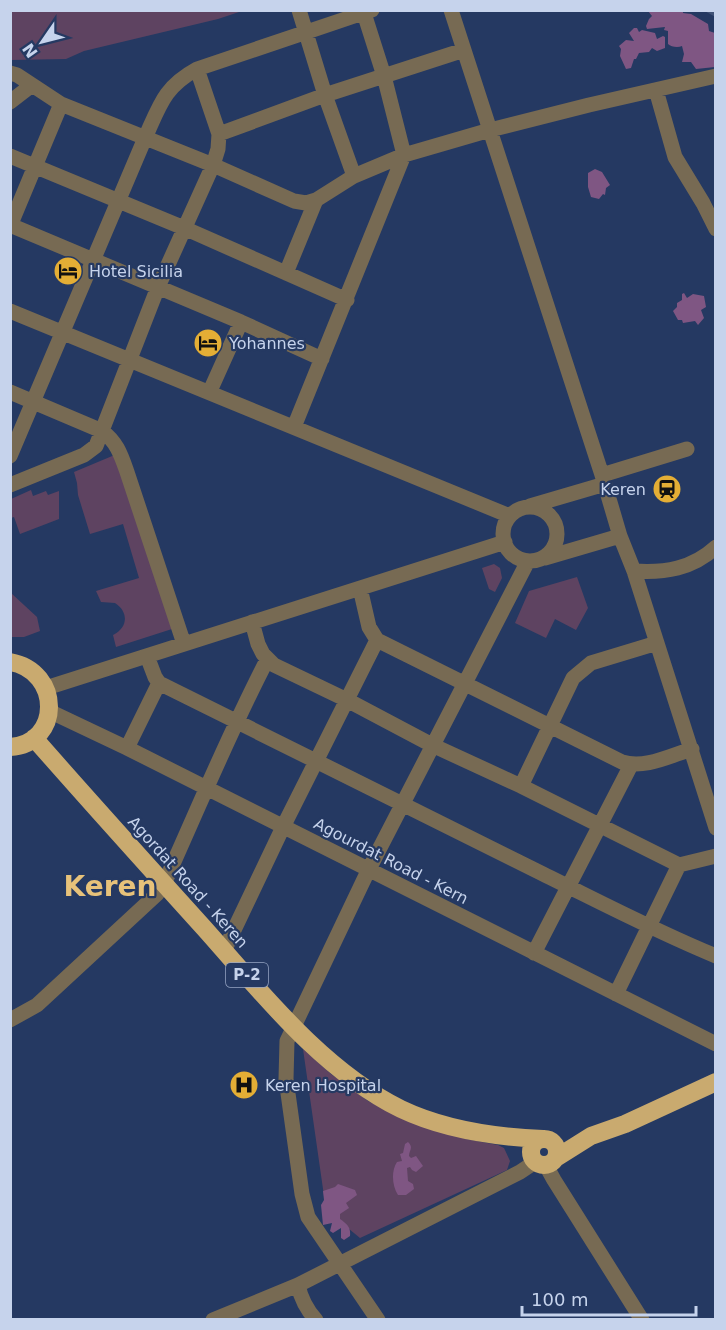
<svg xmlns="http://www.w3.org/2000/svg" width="726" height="1330" font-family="'DejaVu Sans',sans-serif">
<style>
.green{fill:#5e4361}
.forest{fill:#7f5683}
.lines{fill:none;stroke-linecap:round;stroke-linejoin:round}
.stream{stroke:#405277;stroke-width:4}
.minor{stroke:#776a53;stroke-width:15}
.highway{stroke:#c9aa6f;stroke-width:18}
.labels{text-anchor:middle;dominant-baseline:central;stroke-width:4.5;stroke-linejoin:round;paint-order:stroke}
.shield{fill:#253962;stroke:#96a5c3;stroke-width:1.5}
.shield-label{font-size:15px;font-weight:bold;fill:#c6d3ec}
.poi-label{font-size:16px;fill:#c6d3ec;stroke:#253962;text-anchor:start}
.street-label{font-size:16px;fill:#c6d3ec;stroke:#253962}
.town-label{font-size:28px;font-weight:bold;fill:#e7c27a;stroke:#253962}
</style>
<rect width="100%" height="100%" fill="#253962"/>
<!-- green -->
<path class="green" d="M10,11L11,10L242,11L218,19L84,51L66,59L11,60Z
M117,454L172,629L116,647L113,635C128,628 129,612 115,603L101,602L96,591L139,578L123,524L90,534L78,495L77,483L74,472Z
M31,490L33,496L46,491L48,495L59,491V519L20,534L14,517L11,518V499Z
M494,564L500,568L502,578L495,592L489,589L482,568Z
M577,577L588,608L576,630L555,619L546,638L515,623L529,591Z
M11,593L37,617L40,631L24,637H11Z
M303,1049L331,1074L368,1101L399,1117L466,1139L498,1145L504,1148L510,1161L507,1170L360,1238L326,1210Z"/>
<!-- forest -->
<path class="forest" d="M648,11H683V13L691,14L708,24L709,31L715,33V67L696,69L691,62H682L684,54L682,46C678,48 671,47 668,44V31L664,30L665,27L647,29L646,26L649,19L652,16Z
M634,28H637L639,32L642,30L655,33L657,39L663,36L665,37V48L657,51L652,48L649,52L639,53L636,59H634L631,68L626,69L620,56L621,49L619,46L626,40L634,41L629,33Z
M595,169L602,172L610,185L606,188L605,195L603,194L599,199L591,197L588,187V173Z
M684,293L687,298L693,294L704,296L706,307L701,310L704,318L698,325L695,321L683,323L682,320H678L673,311L677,307V303L682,300V294Z
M408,1142C414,1148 409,1150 409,1156L411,1158L416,1156L423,1166L416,1172L412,1170L410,1167L407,1168L408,1181L413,1184L414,1189L406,1195H398C392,1186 391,1171 397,1162L402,1161L400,1154L403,1153L405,1144Z
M338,1184L355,1190L357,1195L346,1203L349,1208L340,1214V1219C347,1224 351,1227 350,1236L344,1240L341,1238V1228L333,1233L330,1231L332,1223L323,1225L321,1205L324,1200L323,1191L335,1187Z"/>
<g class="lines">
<!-- stream -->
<path class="stream" d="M707,10L716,15"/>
<!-- minor -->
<path class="minor" d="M299,10L325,95L354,176
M451,10L602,475L620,536L634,571L716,828
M10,73L17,75L61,104L213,165L294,201L306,203L316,200L354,176L404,155L490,130L589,105L716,76
M656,90L675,157L703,203L716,229
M10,102L32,85
M219,134L325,95L464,50
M10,156L184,228L347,300
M10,225L241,322L322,359
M10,226L61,104
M286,273L316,200
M10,311C177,379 344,447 510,516
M210,391L241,322
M10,392L102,431C117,442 121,455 127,472L184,644
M294,427L404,155L384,76L363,10
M10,456L145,138C160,105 164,87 197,69L372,10
M602,475L687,449
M10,485L84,455L96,446L158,287L213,165L218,149L219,134L197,69
M530,506L605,484
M503 534a27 27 0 1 1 54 0a27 27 0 1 1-54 0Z
M545,558L620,536
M634,571C665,573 692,569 716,547
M360,588L369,627L377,640L622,762C645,769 669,756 692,749
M252,622L258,644L263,654L274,665L347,700L432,745L521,786L679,865L716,856
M147,656L155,677L159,683C288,746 414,811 543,874C600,902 657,932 716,956
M46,688L505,542
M49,711L127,748L716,1044
M127,748L159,683
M521,786L573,678L591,663L657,643
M224,951L283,827L377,640
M534,953L631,765
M616,994L679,865
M10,1020L37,1005L157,894L164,884C198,809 229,733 267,660
M549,1164V1171L554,1180L642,1320
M298,1285C301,1299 306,1309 316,1320
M213,1320L298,1285L520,1172L535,1162
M378,1320L308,1217L302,1194L286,1079L287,1041L368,871L528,561"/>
<!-- highway -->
<path class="highway" d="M10,662C62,671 62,744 10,747
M34,738C90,802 147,865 204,928C261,992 323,1071 401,1109C445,1130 495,1137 543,1139
M531 1152a13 13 0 1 1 26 0a13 13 0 1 1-26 0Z
M556,1158L591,1136L625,1124L716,1082"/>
</g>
<!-- icons -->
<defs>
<g id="hotel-disc" transform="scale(1.5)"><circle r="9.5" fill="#e4ae35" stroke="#253962"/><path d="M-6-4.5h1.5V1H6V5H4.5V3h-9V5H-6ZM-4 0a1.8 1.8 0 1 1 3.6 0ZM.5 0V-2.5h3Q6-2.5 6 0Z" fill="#111"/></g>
<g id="station-disc" transform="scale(1.5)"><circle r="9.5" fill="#e4ae35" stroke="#253962"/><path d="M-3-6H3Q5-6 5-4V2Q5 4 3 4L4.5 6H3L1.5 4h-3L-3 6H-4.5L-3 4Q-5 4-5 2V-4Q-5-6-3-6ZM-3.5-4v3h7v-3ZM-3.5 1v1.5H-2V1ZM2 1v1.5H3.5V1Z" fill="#111"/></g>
<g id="hospital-disc" transform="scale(1.5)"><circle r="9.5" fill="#e4ae35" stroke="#253962"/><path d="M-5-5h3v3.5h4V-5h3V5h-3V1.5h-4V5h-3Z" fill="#111"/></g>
</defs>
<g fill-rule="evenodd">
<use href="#hotel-disc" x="68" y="271"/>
<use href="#hotel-disc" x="208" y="343"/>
<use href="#station-disc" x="667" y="489"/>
<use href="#hospital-disc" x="244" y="1085"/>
</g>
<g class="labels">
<!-- shield labels -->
<rect class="shield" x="226" y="963" width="42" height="24" rx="4.5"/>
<g class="shield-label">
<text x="247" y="975">P-2</text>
</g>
<!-- poi labels -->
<g class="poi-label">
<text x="89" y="271">Hotel Sicilia</text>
<text x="229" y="343">Yohannes</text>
<text x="646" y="489" text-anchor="end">Keren</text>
<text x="265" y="1085">Keren Hospital</text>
</g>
<!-- street labels -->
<g class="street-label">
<text transform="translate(391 861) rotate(27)">Agourdat Road - Kern</text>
<text transform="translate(188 882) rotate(48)">Agordat Road - Keren</text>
</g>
<!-- town labels -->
<g class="town-label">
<text x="110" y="886">Keren</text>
</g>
</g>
<!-- border -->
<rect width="726" height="1330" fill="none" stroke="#c6d3ec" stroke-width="24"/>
<!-- north arrow -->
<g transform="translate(42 42) rotate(235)" stroke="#253962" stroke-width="4.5" paint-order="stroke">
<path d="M0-4.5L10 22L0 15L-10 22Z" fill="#c6d3ec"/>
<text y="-9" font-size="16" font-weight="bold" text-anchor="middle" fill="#c6d3ec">N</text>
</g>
<!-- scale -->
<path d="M522 1306v9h174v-9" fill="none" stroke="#c6d3ec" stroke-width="3"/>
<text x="531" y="1306" font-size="18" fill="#c6d3ec" stroke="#253962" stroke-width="4.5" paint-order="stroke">100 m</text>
</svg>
